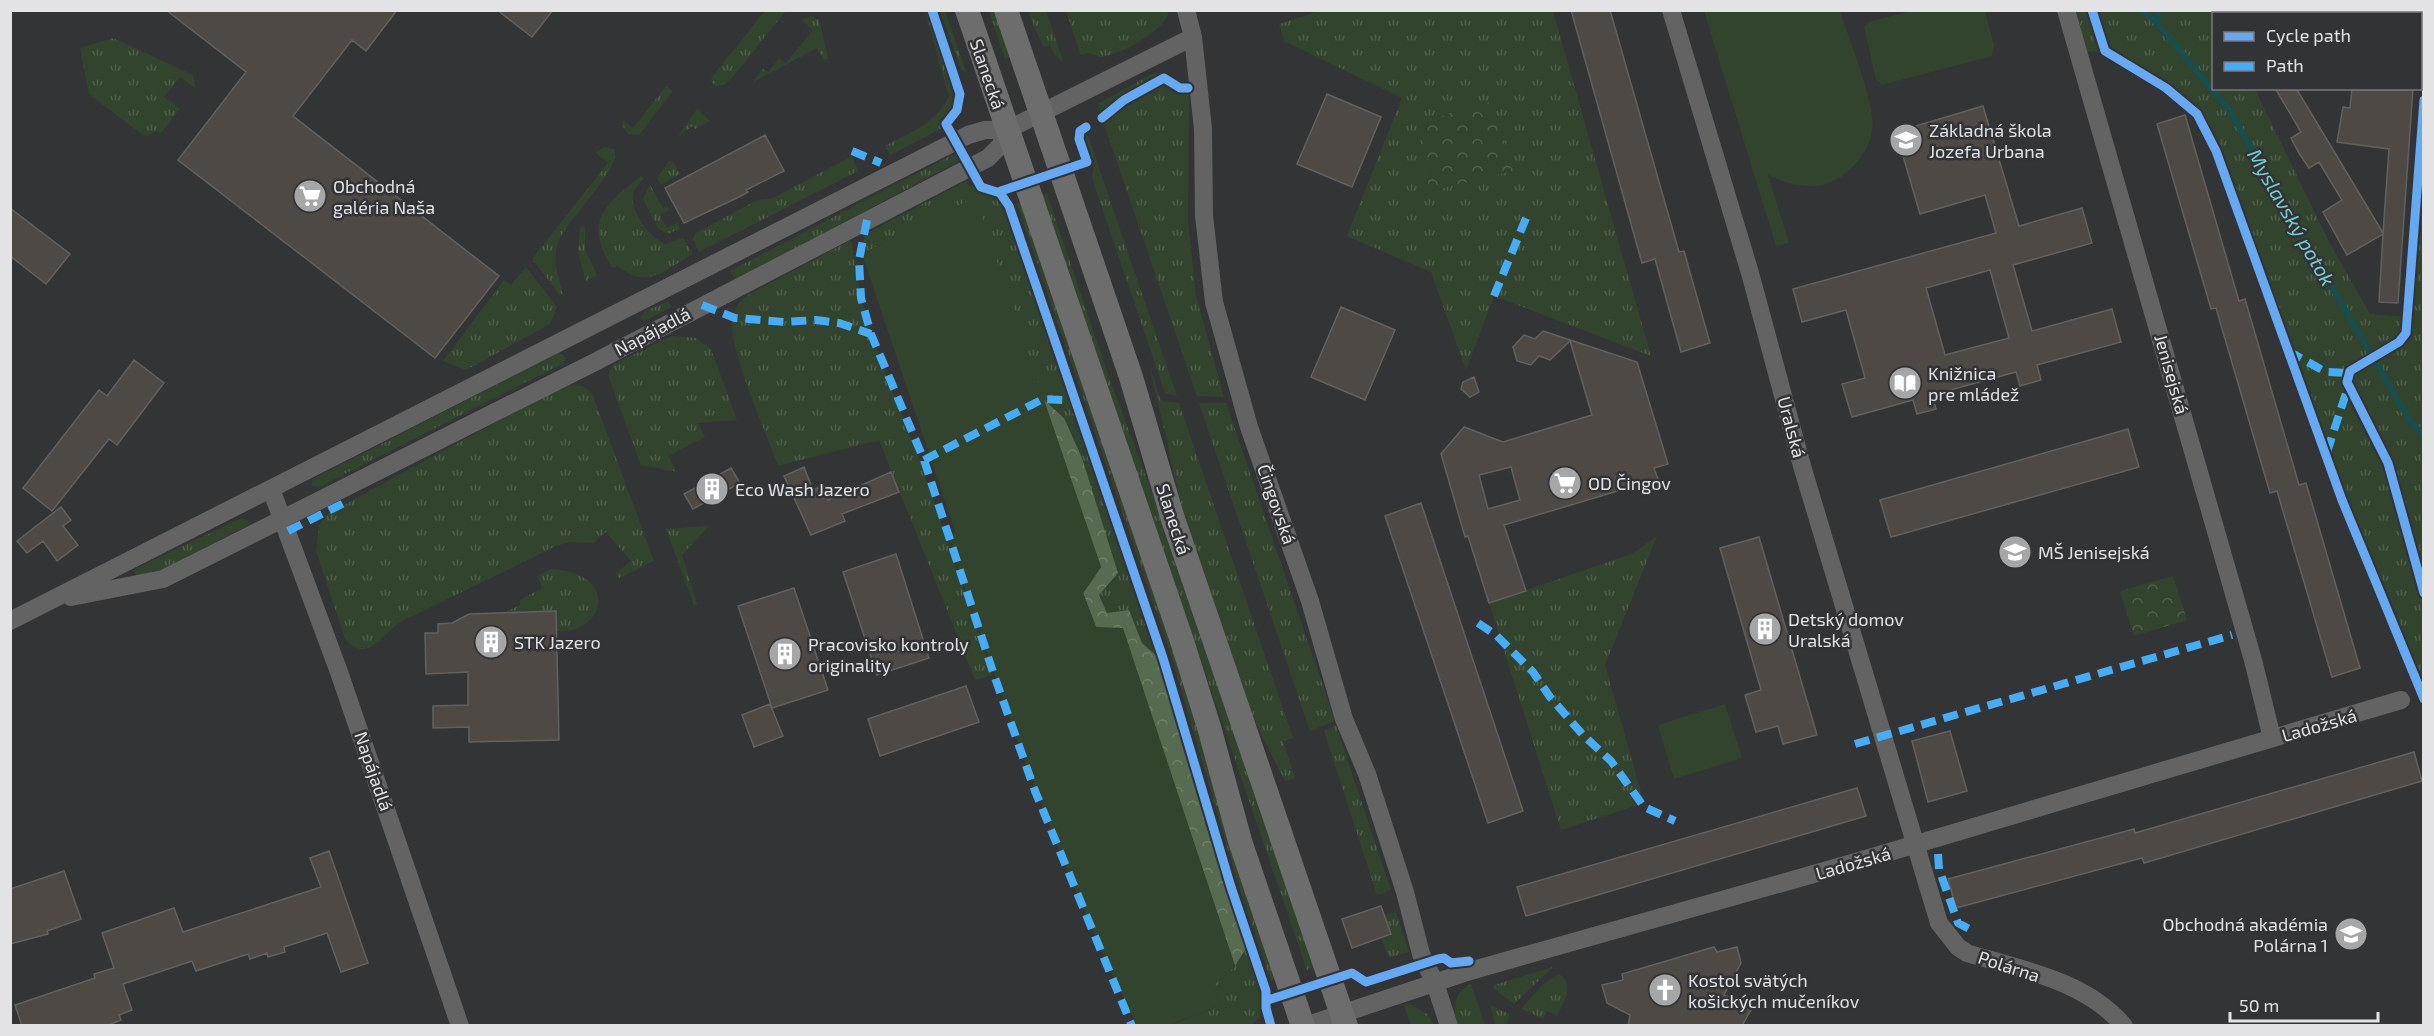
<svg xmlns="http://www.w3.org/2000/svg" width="2434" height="1036" font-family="'Exo 2',sans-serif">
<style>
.grass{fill:url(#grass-tufts)}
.forest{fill:url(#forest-crowns)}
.park{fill:url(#park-crowns)}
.garden{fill:#33442e}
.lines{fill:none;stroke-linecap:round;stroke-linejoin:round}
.stream{stroke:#194d4e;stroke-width:6}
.building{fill:#4e4945;stroke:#616160;stroke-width:1.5;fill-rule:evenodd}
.street{stroke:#636363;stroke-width:18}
.secondary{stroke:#6d6d6d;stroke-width:24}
.quiet{stroke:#46acf6;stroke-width:8;stroke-dasharray:15 8;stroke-linecap:butt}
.cycleway-casing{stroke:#323336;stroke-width:13}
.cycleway{stroke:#66a8f1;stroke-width:9}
.labels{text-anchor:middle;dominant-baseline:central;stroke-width:5;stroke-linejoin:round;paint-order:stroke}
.street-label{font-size:18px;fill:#e3e3e5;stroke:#323336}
.poi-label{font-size:18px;fill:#e3e3e5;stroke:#323336;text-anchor:start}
.water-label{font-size:20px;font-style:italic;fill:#73d0d1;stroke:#323336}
</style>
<defs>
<pattern id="grass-tufts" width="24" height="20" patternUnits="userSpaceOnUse" patternTransform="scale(1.5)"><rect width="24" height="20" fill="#33442e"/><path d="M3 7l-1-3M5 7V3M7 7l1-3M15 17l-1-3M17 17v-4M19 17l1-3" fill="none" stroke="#505f4c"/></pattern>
<pattern id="forest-crowns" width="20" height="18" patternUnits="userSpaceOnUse" patternTransform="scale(1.5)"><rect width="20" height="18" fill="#566b4f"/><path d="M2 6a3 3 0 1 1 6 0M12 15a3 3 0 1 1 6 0" fill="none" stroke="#6e8068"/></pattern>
<pattern id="park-crowns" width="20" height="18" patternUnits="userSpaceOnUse" patternTransform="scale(1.5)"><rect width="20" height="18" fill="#33442e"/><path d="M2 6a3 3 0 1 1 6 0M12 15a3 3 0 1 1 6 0" fill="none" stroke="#505f4c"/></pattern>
</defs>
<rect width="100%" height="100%" fill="#333435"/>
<!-- grass -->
<path class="grass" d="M1323,10L1553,11L1651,356L1494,296L1466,370L1431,272L1347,236L1402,98L1284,41L1279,24Z
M765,11H786L731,79L724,85L715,86L711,81L712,77Z
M925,11H928L955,91C958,105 951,111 941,119L942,128L890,155L885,146C909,133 936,123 949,97Z
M940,11H945L966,72L961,70Z
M989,11H994L1010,57L1005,59Z
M1028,11H1046L1063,61L1055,56L1050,45L1043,47Z
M1066,11V10L1169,11C1165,31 1121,54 1101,57L1088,53L1081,55Z
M2066,11H2210L2214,17V88L2255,89L2328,240L2370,314L2406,317L2423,109V699L2342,500L2209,138L2197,114L2166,88L2105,51L2079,52Z
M811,16L819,20L828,58L824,60L817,48L753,82L763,69L768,72L779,58L786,63L813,30L802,20Z
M113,38L193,75L195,88L180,77L164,97L180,109L161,133L157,131L146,136L140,133L89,94L80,48Z
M1164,72L1124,94L1100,111L1098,104L1151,74Z
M1165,85L1171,87L1177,94L1189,93L1188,222L1196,296L1224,397L1197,396L1104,124L1126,107Z
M666,86L673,91L639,135L628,134L622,125L623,120L633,128Z
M697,109L710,121L695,129L693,126L678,136Z
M1087,133L1177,396L1165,393L1092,178L1094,165L1084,137Z
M604,147L614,149C624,170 560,222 556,251C554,265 559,280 563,293L560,295L532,259L608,163L596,153Z
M956,153L961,160L735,280L730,271Z
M852,156L858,171L699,252L693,239L696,233L757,200L771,199Z
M669,161L673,162L680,174L661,185L657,178Z
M641,176L644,178C640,183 634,188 633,194C630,213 649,237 665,244L683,238L693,254C664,270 647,291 618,266L612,268C584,222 603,205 641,176Z
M966,181L969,186L974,185L978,191L994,194L1006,208L1160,659L1142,643L1129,611L1107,613L1099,595L1064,418L1043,399L975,198L862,254L864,235Z
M650,185L663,208L667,206L669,210L660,215L667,228L677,223L680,229L667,234L658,228L643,199Z
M1047,194L1111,383L1168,535L1314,967L1307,970L1042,195Z
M1021,202L1175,654L1215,792L1275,979L1271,981L1238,884L1171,655L1017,204Z
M585,227V249L597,275L586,281L578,252L580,228Z
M851,240L861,298L879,357L919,458L993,675L975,680L879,440L778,466C768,437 727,345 732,319C733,309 739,303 746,296Z
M526,267L557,307L550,324L466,370L443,361L504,280L511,285Z
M668,301L672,307L644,321L640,319L644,312Z
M672,336L696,338L711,349L737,420L698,423L705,437L668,456L677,472L641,465L608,375L614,364Z
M559,353L566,358L564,363L319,487L311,486L313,479Z
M1150,368L1161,401L1179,403L1293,738L1283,741L1295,778L1285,781L1253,718L1184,516Z
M565,385L582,386L592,393L654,561L619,578L615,574L631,561L606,532L593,543L569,542L556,546L400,622C382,634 368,665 345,639L316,551L319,525L329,513Z
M1199,403H1226L1335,721L1310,731Z
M242,518L250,522L248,525L156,574L137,576L134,571L137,568Z
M709,526L682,555L697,604L694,605L666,529Z
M1657,536L1605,665L1644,803L1561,830L1489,603L1634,553Z
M550,569C621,572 605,635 557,631C540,629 520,619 503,613L520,605V600L542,588L538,576Z
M1336,725L1391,890L1377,895L1324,731Z
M1392,900L1409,952L1389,958L1381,938L1391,935L1385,915L1395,912Z
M1247,947C1255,970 1277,1009 1251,1025L1169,1026L1221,1005L1213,986L1235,966Z
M1553,967L1514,1004L1493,988L1494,985Z
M1559,974C1576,985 1563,1003 1557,1016L1547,1011L1543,1019L1521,1009L1543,984Z
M1471,984L1485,1025H1458C1452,1008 1454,992 1471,984Z
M1409,1004L1427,1014L1434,1025H1411L1404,1005Z
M1490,1005L1509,1014L1507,1025H1495Z"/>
<!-- forest -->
<path class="forest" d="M1043,399L1064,418L1082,458L1118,573L1099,595L1107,613L1129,610L1142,643L1160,659L1227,888L1247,947L1235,966L1185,817L1096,627L1083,593L1101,567Z"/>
<!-- park -->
<path class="park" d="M1493,101L1513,171L1431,191C1427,179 1420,163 1420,150C1419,113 1467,109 1493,101Z
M2173,576L2187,620L2134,636L2120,591Z"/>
<!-- garden -->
<path class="garden" d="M1704,11H1840C1848,37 1877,107 1872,131C1868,151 1858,164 1842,176C1819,193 1791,186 1768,175L1789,243L1776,246Z
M1911,11H1985L1994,45L1992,56L1882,85L1876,79L1864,27L1871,21Z
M975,197L1101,567L1083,593L1096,627L1123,628L1235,966L1213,986L1221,1005L1169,1025H1137C1057,866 1001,696 945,528L956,534L862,254Z
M1725,704L1742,758L1674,779L1658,725Z"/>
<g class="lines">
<!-- stream -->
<path class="stream" d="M2142,10L2157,23L2229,110L2410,421L2424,436
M2157,23L2158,10"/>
</g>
<!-- building -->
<path class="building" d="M166,10H397L366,51L352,40L293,116L499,276L435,358L178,160L246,72Z
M497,10H553L532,37Z
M1571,10H1610L1679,252L1684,251L1710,343L1681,352L1655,259L1642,263Z
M2275,88H2296L2383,233L2389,149L2337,142L2343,107L2350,108L2352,88H2413L2398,303L2379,302L2383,234L2347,255L2323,212L2342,200L2319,162L2309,168L2299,153L2291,138L2301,132Z
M1327,94L1381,117L1352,187L1297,164Z
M1983,106L2019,226L2082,208L2092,243L2013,265L2032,331L2112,309L2121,342L2037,365L2041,380L2020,386L2016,372L1932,395L1936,409L1917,414L1913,400L1852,417L1842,384L1865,378L1846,310L1802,322L1793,289L1996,233L1985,195L1920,214L1896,132ZM1990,270L2009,338L1945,355L1926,288Z
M2185,115L2239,301L2245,299L2299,485L2306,483L2360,668L2332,677L2277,491L2270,493L2216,308L2211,309L2157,124Z
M765,135L784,171L746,190L748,192L739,197L684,223L665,188Z
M10,208L70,254L46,284L10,256Z
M1341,307L1395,330L1365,400L1311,377Z
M1543,331L1637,362L1668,464L1654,468L1658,479L1504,525L1526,591L1489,603L1468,536L1465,537L1441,454L1464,427L1503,442L1592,415L1570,341L1550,360L1539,356L1531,365L1517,361L1513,347L1524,335L1535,339ZM1511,467L1520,500L1488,509L1479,475Z
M134,360L164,383L117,445L109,439L52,511L23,488L99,390L107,396Z
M1474,377L1479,392L1470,397L1461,389L1463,382Z
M2128,429L2139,467L1891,537L1880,500Z
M804,467L813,490L822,486L828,500L891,472L899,492L842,514L845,521L811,535L784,476Z
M731,468L740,483L693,509L684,494Z
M1421,503L1523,811L1488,823L1385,516Z
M61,507L71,520L63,526L78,545L57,561L43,541L27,553L17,541Z
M1759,537L1817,735L1783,744L1778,726L1756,732L1745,695L1761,690L1720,548Z
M896,554L929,658L877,675L843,572Z
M794,588L828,690L772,708L738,606Z
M556,611L559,740L469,742V727L433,728V706L468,705V672L426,674L425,633H438V624L452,623L469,614Z
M966,686L979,722L880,756L868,719Z
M770,704L783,736L754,747L742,715Z
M1950,731L1967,791L1928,802L1912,741Z
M2414,752L2422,781L2144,863L2142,858L1956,908L1948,879L2134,829L2135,833Z
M1857,788L1866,816L1526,916L1517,887Z
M329,851L368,963L341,972L327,933L284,947L285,952L268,957L267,953L250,959L248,954L196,971L192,961L123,984L132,1010L119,1015L121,1020L106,1026H22L15,1005L95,978L94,974L114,968L102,933L174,908L183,932L321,887L310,858Z
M64,871L81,919L47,931L48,934L10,944V889Z
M1381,906L1391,934L1352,948L1342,919Z
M1714,947L1717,952L1737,947L1741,963L1724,995L1752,1008L1742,1026H1628L1630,1015L1607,1003L1602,985L1623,980L1622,974Z"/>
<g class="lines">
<!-- street -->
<path class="street" d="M1186,10L1193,37L1203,129L1204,216L1214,302L1249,427L1310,601L1344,719L1367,774L1405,892L1421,954L1435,983L1449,1026
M1671,10L1750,273L1802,466L1939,923L1958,947L1967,953C2022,970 2085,980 2124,1026
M2066,10L2253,660L2272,738
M271,489L339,672L460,1026
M71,597L163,579L593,363L988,158L1000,146L1007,130
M10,621L968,135L985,130H1007L1193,37
M1305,1026L1470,971L1849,864L2401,700"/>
<!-- secondary -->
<path class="secondary" d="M967,10L1182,641L1209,727L1240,841L1303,1026
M1006,10L1131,377L1173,519L1346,1026"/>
<!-- quiet -->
<path class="quiet" d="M852,151L881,163
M867,220L859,260L861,298L871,334L924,460L994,675L1035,791L1132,1026
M1494,296L1529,211
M702,305L735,318L785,322L816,320L839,323L871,334
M2288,351L2326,372L2349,373
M2327,452L2348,387
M924,460L1043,399L1080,401
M288,531L344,503
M1478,623L1496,635L1533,672L1550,697L1583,735L1611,761L1644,807L1675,821
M1855,744L2232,635
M1938,854L1939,869L1958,923L1971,930"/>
<!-- cycleway casing -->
<g class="cycleway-casing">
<path id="cycleway" d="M932,10L960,94L957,110L946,124L981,187L1000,193L1009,206L1163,658L1231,887L1266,991V1008L1271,1026
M2092,10L2105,51L2166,88L2197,114L2216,151L2342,500L2424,699
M2424,100L2406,333L2399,342L2350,371L2347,382L2388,463L2424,593
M1102,118L1124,100L1164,78L1180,88H1188
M998,192L1087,162L1079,139L1080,131L1086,127
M1268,1000L1352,973L1366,982L1438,959L1444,958L1451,963L1469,961"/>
</g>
<!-- cycleway -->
<use href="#cycleway" class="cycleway"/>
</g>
<!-- icons -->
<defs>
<g id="school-disc" transform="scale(1.725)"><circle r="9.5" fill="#a5a6a7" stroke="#323336"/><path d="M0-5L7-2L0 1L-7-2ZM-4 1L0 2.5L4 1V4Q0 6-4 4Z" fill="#fff"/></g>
<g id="supermarket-disc" transform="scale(1.725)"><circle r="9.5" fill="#a5a6a7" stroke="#323336"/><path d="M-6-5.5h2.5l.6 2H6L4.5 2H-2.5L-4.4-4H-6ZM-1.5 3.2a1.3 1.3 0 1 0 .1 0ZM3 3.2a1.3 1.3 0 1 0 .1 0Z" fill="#fff"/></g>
<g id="library-disc" transform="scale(1.725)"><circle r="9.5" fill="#a5a6a7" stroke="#323336"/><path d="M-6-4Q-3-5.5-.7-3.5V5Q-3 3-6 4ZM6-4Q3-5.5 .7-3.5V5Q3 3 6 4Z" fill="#fff"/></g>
<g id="building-disc" transform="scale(1.725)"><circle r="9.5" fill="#a5a6a7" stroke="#323336"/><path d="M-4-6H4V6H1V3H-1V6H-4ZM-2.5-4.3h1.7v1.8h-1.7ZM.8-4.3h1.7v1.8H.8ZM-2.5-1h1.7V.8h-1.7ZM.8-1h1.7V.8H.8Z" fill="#fff"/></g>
<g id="church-disc" transform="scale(1.725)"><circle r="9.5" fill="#a5a6a7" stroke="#323336"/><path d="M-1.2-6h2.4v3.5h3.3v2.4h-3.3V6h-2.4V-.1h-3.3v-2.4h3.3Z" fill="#fff"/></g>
</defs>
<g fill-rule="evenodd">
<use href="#school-disc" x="1906" y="140"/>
<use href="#supermarket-disc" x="310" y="196"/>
<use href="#library-disc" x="1905" y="383"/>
<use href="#supermarket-disc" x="1565" y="483"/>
<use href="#building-disc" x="712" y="489"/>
<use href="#school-disc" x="2015" y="552"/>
<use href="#building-disc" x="1765" y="629"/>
<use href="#building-disc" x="491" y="642"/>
<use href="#building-disc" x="785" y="654"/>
<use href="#school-disc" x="2351" y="934"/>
<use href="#church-disc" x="1665" y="990"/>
</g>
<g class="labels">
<!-- street labels -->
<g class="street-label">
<text transform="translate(988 74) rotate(71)">Slanecká</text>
<text transform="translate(652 331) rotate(-28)">Napájadlá</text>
<text transform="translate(2172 374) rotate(74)">Jenisejská</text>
<text transform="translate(1792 427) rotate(75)">Uralská</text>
<text transform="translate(1277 504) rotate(71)">Čingovská</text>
<text transform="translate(1174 519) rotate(72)">Slanecká</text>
<text transform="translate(2319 725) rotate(-16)">Ladožská</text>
<text transform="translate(374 771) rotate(71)">Napájadlá</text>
<text transform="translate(1853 863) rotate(-16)">Ladožská</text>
<text transform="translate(2009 966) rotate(18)">Polárna</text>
</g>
<!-- poi labels -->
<g class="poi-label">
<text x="1929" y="130">Základná škola<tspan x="1929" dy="21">Jozefa Urbana</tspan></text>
<text x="333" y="186">Obchodná<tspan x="333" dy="21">galéria Naša</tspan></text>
<text x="1928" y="373">Knižnica<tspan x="1928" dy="21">pre mládež</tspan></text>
<text x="1588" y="483">OD Čingov</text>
<text x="735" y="489">Eco Wash Jazero</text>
<text x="2038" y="552">MŠ Jenisejská</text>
<text x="1788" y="619">Detský domov<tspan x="1788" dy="21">Uralská</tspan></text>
<text x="514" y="642">STK Jazero</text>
<text x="808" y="644">Pracovisko kontroly<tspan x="808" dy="21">originality</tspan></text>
<text x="2328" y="924" text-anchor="end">Obchodná akadémia<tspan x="2328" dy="21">Polárna 1</tspan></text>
<text x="1688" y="980">Kostol svätých<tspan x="1688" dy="21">košických mučeníkov</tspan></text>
</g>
<!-- water labels -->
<g class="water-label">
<text transform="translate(2292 217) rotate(60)">Myslavský potok</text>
</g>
</g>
<!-- border -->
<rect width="2434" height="1036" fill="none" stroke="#e3e3e5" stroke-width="24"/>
<!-- legend -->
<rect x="2212" y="12" width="210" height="78" fill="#323336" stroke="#79797c" stroke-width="1.5"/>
<rect x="2224" y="32" width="30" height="9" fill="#66a8f1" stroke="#79797c" stroke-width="1.5"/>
<text x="2266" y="42" font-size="18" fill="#e3e3e5">Cycle path</text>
<rect x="2224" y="62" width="30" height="9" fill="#46acf6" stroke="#79797c" stroke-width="1.5"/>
<text x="2266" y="72" font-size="18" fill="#e3e3e5">Path</text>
<!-- scale -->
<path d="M2230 1012v9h148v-9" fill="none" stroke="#e3e3e5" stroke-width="3"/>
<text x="2239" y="1012" font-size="18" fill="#e3e3e5" stroke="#323336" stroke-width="4.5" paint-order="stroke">50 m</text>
</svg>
